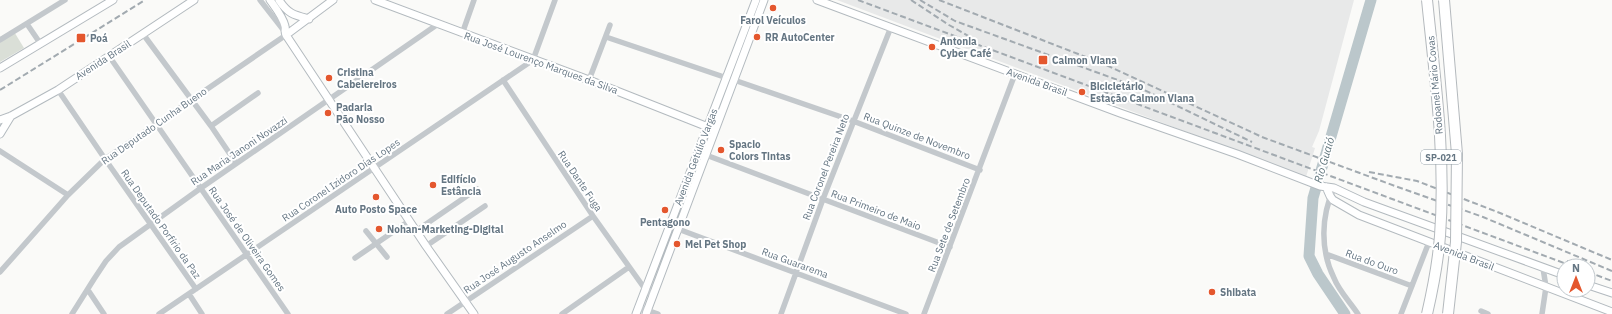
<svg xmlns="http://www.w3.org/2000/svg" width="1612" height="314" font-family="'IBM Plex Sans',sans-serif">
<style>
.built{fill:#e8e9e9}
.green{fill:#dadfd7}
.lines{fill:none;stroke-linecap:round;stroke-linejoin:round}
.river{stroke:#bbc7cb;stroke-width:11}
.secondary-casing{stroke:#b3babf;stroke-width:9}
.street{stroke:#c3c8cc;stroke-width:5.5}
.secondary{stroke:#fff;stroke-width:7}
.rail{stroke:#a2aab0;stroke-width:2;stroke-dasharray:6 3;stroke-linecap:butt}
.highway-bridge-casing{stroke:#b4b9bd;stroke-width:12;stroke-linecap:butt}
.highway-bridge{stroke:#fff;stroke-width:10}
.poi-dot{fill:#e4572e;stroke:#fff;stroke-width:1.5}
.labels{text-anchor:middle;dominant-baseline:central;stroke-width:4;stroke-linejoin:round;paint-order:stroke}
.shield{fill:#fff;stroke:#939fa8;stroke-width:1}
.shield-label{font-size:9px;font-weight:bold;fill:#657683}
.poi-label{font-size:10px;font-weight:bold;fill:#657683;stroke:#fff;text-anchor:start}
.street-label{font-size:10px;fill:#657683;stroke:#fff}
.water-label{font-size:11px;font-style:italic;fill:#60757c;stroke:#fff}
</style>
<rect width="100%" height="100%" fill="#fafaf8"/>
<!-- built -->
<path class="built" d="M837,0H1354L1319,131L1312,147L1315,148L1306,177Z"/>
<!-- green -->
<path class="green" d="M13,30L24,48L0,62V37Z"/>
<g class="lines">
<!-- river -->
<path class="river" d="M1345,314L1318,274L1309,256L1313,198L1371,0"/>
<!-- secondary casing -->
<g class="secondary-casing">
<path id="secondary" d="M270,0C275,7 283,17 285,26C286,30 284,31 286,35L426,246L474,314
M279,0C288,14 294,15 309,19
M375,0L589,80L708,127
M817,0L1120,113L1237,154L1320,186L1334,188L1364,202L1564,275
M286,35L333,0
M0,68L113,0
M0,120L11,116L58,90L194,0
M0,134L11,116
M1326,187L1330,196L1333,200L1359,215L1612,312
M1588,285L1612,293
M636,314L756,0
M646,314L764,0"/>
</g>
<!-- street -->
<path class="street" d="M260,0L285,32
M27,24L40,43
M143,34L211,126L236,163
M462,34L474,0
M606,37L727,78
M0,40L65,0
M109,56L288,314
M503,80L593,216L645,289L653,296
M589,80L610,25
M734,80L853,121L980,170
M58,90L105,159L196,289
M211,126L258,93
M0,151L68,195
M706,155L950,247
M1334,188C1321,216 1320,250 1334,278C1339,291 1350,302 1358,314
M678,229L906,314
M366,231L387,257
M416,231L477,189
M426,246L485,206
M1326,254L1412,286
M355,258L409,221
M0,272L68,195L105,159L286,35
M88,290L104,314
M189,294L202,314
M638,307L658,314
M1481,311L1488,314
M72,314L94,279L106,261L119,247L201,188L438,24
M159,314L533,60L555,0
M447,314L593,216
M562,314L629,267
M781,314L823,199L891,27
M924,314L1015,74
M1401,314L1429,242
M1542,314L1546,287L1543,268"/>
<!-- secondary -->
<use href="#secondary" class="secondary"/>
<!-- rail -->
<path class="rail" d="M858,0L1572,266
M911,0L949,25L972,38
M920,0L955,21L1140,88L1252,142
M939,0L1104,64L1262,137L1395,186L1483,217L1612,271
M0,90L145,0
M1369,172L1417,181L1500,213L1612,260
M1567,261L1580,266
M1588,272L1612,281"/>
<!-- highway-bridge casing -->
<g class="highway-bridge-casing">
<path id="highway-bridge" d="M1427,0C1435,78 1446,157 1440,236C1438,262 1433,288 1427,314
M1444,0L1457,154L1456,242L1448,314"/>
</g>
<!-- highway-bridge -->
<use href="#highway-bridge" class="highway-bridge"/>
</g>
<!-- markers -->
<g class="poi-dot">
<circle cx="773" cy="8" r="4"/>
<circle cx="757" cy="37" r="4"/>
<rect x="76" y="33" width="10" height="10" rx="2"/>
<circle cx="932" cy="47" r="4"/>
<rect x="1038" y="55" width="10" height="10" rx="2"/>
<circle cx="329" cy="78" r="4"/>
<circle cx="1082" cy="92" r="4"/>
<circle cx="328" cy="113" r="4"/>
<circle cx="721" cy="150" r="4"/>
<circle cx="433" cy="185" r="4"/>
<circle cx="376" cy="197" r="4"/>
<circle cx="665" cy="210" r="4"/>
<circle cx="379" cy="229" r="4"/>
<circle cx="677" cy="244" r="4"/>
<circle cx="1212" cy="292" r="4"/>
</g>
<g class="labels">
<!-- shield labels -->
<rect class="shield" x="1421" y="150" width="40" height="14" rx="3"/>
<g class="shield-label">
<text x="1441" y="157">SP-021</text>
</g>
<!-- poi labels -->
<g class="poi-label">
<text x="773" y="20" text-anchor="middle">Farol Veículos</text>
<text x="765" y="37">RR AutoCenter</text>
<text x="90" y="38">Poá</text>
<text x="940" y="41">Antonia<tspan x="940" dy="12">Cyber Café</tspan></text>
<text x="1052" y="60">Calmon Viana</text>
<text x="337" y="72">Cristina<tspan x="337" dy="12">Cabelereiros</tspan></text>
<text x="1090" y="86">Bicicletário<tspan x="1090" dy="12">Estação Calmon Viana</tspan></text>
<text x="336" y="107">Padaria<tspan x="336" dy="12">Pão Nosso</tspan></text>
<text x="729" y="144">Spacio<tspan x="729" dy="12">Colors Tintas</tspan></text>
<text x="441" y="179">Edifício<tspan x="441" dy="12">Estância</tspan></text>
<text x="376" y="209" text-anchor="middle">Auto Posto Space</text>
<text x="665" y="222" text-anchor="middle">Pentagono</text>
<text x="387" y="229">Nohan-Marketing-Digital</text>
<text x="685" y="244">Mel Pet Shop</text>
<text x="1220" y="292">Shibata</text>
</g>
<!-- street labels -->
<g class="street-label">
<text transform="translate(103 60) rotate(-33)">Avenida Brasil</text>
<text transform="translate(541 63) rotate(20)">Rua José Lourenço Marques da Silva</text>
<text transform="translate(1037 82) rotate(20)">Avenida Brasil</text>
<text transform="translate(1435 85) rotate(-95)">Rodoanel Mário Covas</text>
<text transform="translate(154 126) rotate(-35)">Rua Deputado Cunha Bueno</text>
<text transform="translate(917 136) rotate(21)">Rua Quinze de Novembro</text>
<text transform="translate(239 151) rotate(-34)">Rua Maria Janoni Novazzi</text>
<text transform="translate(696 157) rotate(-69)">Avenida Getúlio Vargas</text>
<text transform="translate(826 167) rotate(-69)">Rua Coronel Pereira Neto</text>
<text transform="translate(341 180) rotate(-34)">Rua Coronel Izidoro Dias Lopes</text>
<text transform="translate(580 181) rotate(56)">Rua Dante Fuga</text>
<text transform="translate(876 210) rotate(21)">Rua Primeiro de Maio</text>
<text transform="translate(161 224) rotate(55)">Rua Deputado Porfírio da Paz</text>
<text transform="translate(949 225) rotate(-69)">Rua Sete de Setembro</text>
<text transform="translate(247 239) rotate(55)">Rua José de Oliveira Gomes</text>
<text transform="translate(1464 256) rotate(21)">Avenida Brasil</text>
<text transform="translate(515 257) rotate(-34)">Rua José Augusto Anselmo</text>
<text transform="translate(1372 262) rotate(20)">Rua do Ouro</text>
<text transform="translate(795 263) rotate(20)">Rua Guararema</text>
</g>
<!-- water labels -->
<g class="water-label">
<text transform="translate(1324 160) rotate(-74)">Rio Guaió</text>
</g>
</g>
<!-- north arrow -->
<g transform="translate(1576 278)"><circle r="19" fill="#ffffff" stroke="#c1c8cd"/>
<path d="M0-3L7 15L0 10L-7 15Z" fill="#e4572e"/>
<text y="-6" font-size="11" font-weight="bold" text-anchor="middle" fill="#657683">N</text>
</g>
</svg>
